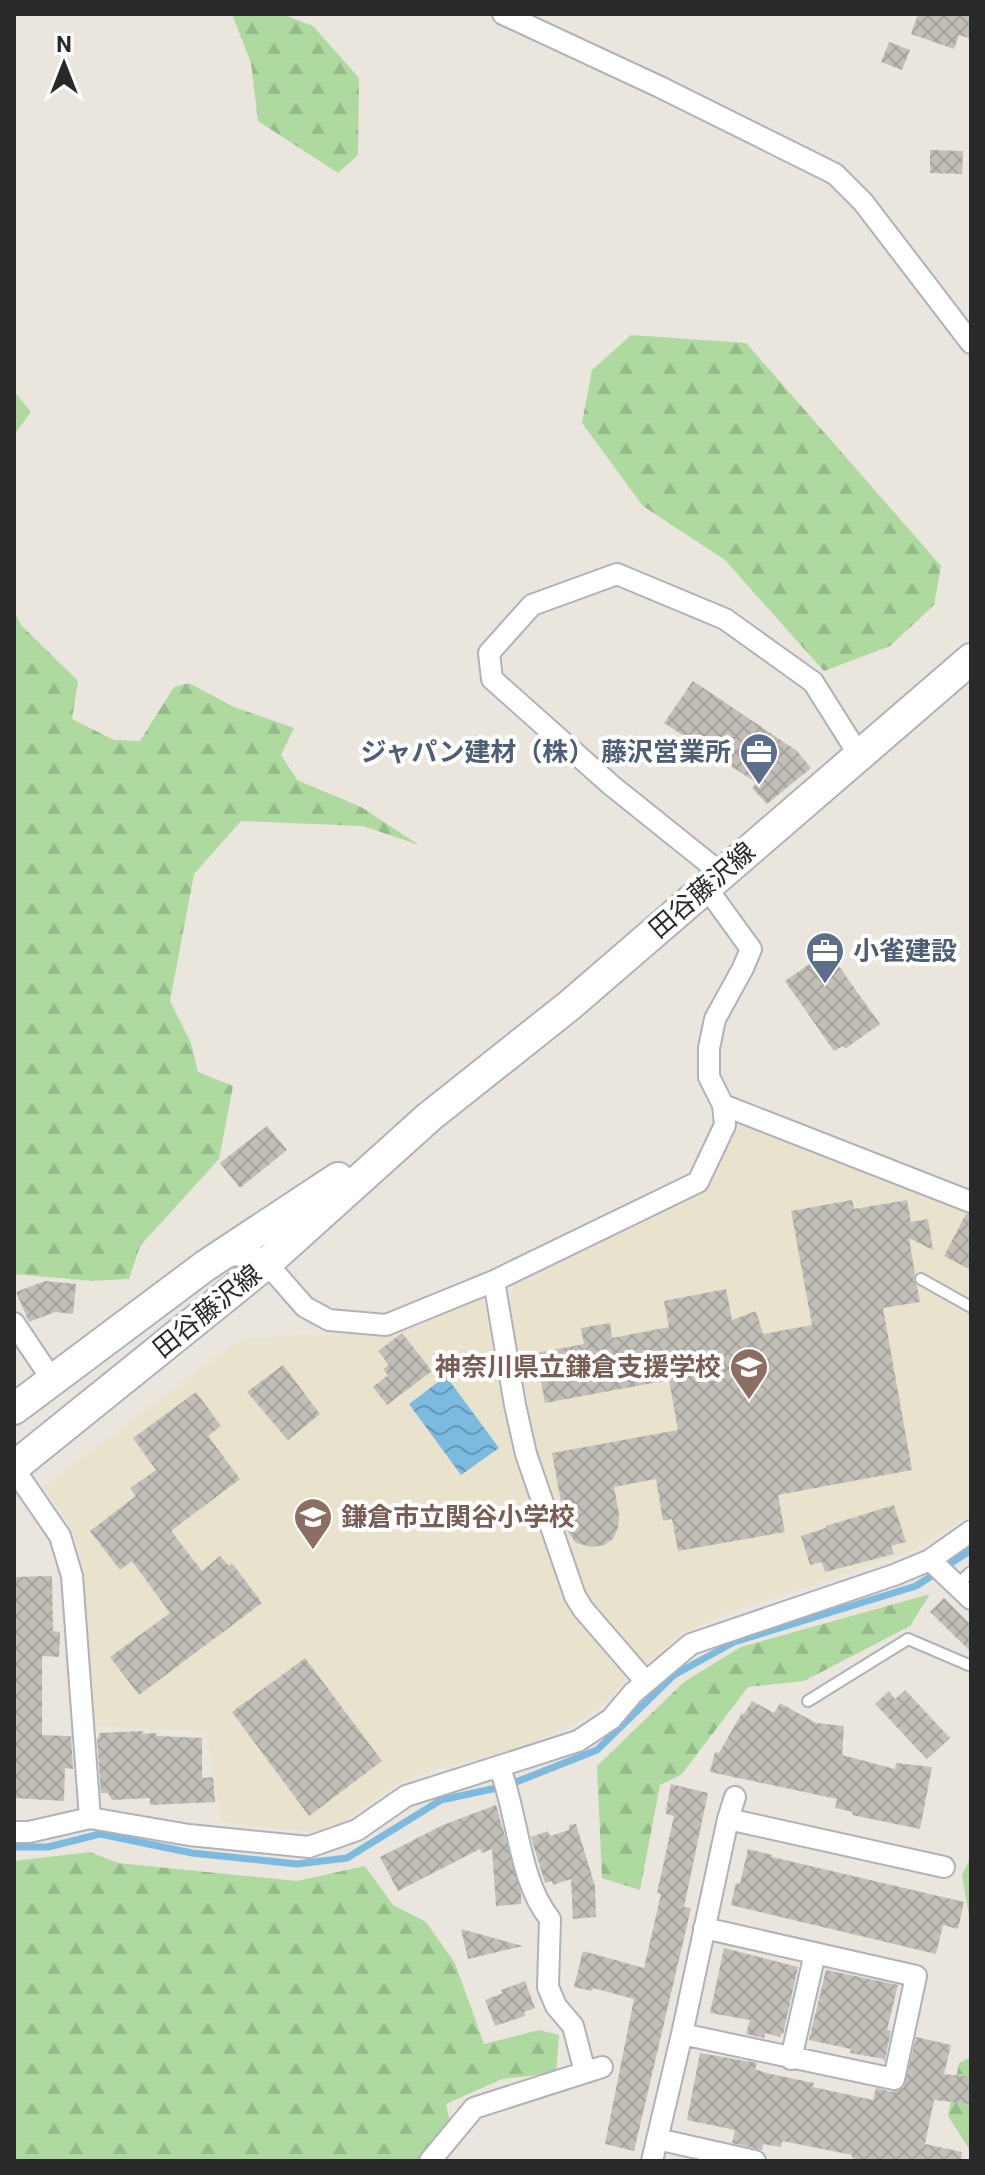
<svg xmlns="http://www.w3.org/2000/svg" width="985" height="2175" font-family="Roboto,'Noto Sans JP',sans-serif">
<style>
.education{fill:#e9e3ce}
.forest{fill:url(#forest-firs)}
.water{fill:url(#water-waves)}
.lines{fill:none;stroke-linecap:round;stroke-linejoin:round}
.stream{stroke:#7cbbdf;stroke-width:7}
.building{fill:url(#building-cross-hatch)}
.lane-casing{stroke:#b0b2bb;stroke-width:14}
.street-casing{stroke:#b0b2bb;stroke-width:24}
.secondary-casing{stroke:#b0b2bb;stroke-width:34}
.lane{stroke:#fff;stroke-width:10}
.street{stroke:#fff;stroke-width:20}
.secondary{stroke:#fff;stroke-width:30}
.labels{text-anchor:middle;dominant-baseline:central;stroke-width:8;stroke-linejoin:round;paint-order:stroke}
.service-label{font-size:26px;font-weight:bold;fill:#4e5e75;stroke:#fff;text-anchor:end}
.street-label{font-size:26px;fill:#292929;stroke:#fff}
.education-label{font-size:26px;font-weight:bold;fill:#785e54;stroke:#fff;text-anchor:end}
</style>
<defs>
<pattern id="forest-firs" width="22" height="20" patternUnits="userSpaceOnUse" patternTransform="scale(2)"><rect width="22" height="20" fill="#aedaa0"/><path d="M5 1l3.5 6h-7zM16 11l3.5 6h-7z" fill="#96bb8a"/></pattern>
<pattern id="water-waves" width="16" height="10" patternUnits="userSpaceOnUse" patternTransform="scale(2)"><rect width="16" height="10" fill="#7cbbdf"/><path d="M0 5q4-4 8 0t8 0" fill="none" stroke="#6698b5"/></pattern>
<pattern id="building-cross-hatch" width="8" height="8" patternUnits="userSpaceOnUse" patternTransform="scale(2)"><rect width="8" height="8" fill="#c2bfb9"/><path d="M0 0l8 8M0 8l8-8" fill="none" stroke="#a7a49f"/></pattern>
</defs>
<rect width="100%" height="100%" fill="#eae5dd"/>
<!-- education -->
<path class="education" d="M743,1122L964,1212L966,1209L971,1211V1515L908,1552L729,1613L679,1635L644,1666L585,1597L547,1490L522,1380L511,1323L510,1296L516,1279L708,1177L735,1129Z
M483,1297L512,1451L566,1605L627,1679L602,1706L572,1725L525,1746L433,1770L397,1784L336,1828L316,1833L221,1822L206,1732L93,1726V1691L84,1571L73,1531L44,1487L232,1345L249,1338L394,1330Z"/>
<!-- forest -->
<path class="forest" d="M232,14H282L313,26L359,78L358,155L338,173L258,121L251,63Z
M631,335L746,343L941,566L934,605L890,646L824,671L725,560L643,506L582,423L592,370Z
M14,391L31,412L14,435Z
M14,611L21,625L78,681L72,719L114,740L140,741L174,687L189,683L234,707L294,728L281,755L297,780L361,807L419,845L363,826L241,821L194,874L170,1001L191,1043L198,1072L233,1086L219,1159L140,1246L129,1279L92,1281L14,1274Z
M930,1594L910,1626L804,1681L748,1687L681,1775L660,1785L640,1890L602,1878L597,1766L684,1682L741,1647Z
M90,1852L118,1863L297,1881L365,1866L393,1905L426,1922L455,1963L484,2044L539,2030L559,2035L556,2073L502,2079L446,2104L454,2140L445,2161H14V1861Z
M971,1857V1928L962,1875Z
M971,2057V2152L948,2116L959,2063Z"/>
<!-- water -->
<path class="water" d="M446,1376L499,1448L461,1475L409,1404Z"/>
<g class="lines">
<!-- stream -->
<path class="stream" d="M14,1847H48L100,1834L192,1853L297,1864L347,1858L441,1800L506,1786L597,1750L674,1675L734,1642L916,1586L971,1550"/>
</g>
<!-- building -->
<path class="building" d="M918,14H971V39L959,35L954,49L911,34Z
M889,42L910,50L902,70L881,62Z
M930,150L963,151L962,174L930,173Z
M693,681L797,751L811,768L767,804L752,788L757,783L664,723Z
M828,951L880,1024L845,1049L843,1046L834,1051L785,981Z
M267,1126L287,1150L240,1188L220,1163Z
M852,1200L854,1209L907,1200L911,1222L928,1219L933,1250L909,1238L915,1274L913,1280L917,1286L920,1302L883,1308L912,1470L778,1495L785,1532L678,1551L672,1519L663,1521L656,1479L614,1487L619,1514L618,1527L613,1539L604,1545L592,1547L576,1543L566,1529L552,1453L678,1430L669,1380L545,1403L536,1353L584,1344L581,1328L610,1323L612,1338L669,1327L664,1301L726,1289L732,1320L756,1311L763,1334L812,1325L791,1211Z
M966,1214L971,1215V1270L944,1256Z
M45,1281L76,1284L73,1314L55,1312L29,1322L16,1292Z
M402,1333L432,1371L387,1405L373,1387L388,1375L383,1369L389,1365L378,1351Z
M283,1365L320,1414L288,1440L247,1392Z
M196,1392L221,1426L208,1436L240,1479L171,1531L202,1571L220,1556L229,1566L232,1563L262,1603L139,1695L110,1657L170,1613L132,1561L120,1570L90,1531L136,1496L130,1488L156,1470L133,1438Z
M894,1505L906,1542L891,1546L894,1554L825,1572L822,1562L810,1565L801,1536L826,1528V1526Z
M52,1576L53,1631L60,1632L59,1657L42,1656V1735L71,1736L73,1769L65,1768L64,1801L14,1798V1577Z
M944,1598L971,1625V1652L930,1612Z
M305,1658L382,1761L309,1816L232,1712Z
M905,1690L950,1738L927,1759L875,1704L889,1691L895,1699Z
M752,1701L774,1713L780,1703L816,1723L844,1726L842,1755L895,1769L896,1763L932,1767L920,1829L852,1815L853,1812L835,1808L837,1799L710,1772L715,1752L719,1753L742,1713L744,1714Z
M143,1731V1734L156,1733L157,1736L202,1738V1778L213,1777L215,1802L150,1805V1798L112,1800L108,1793H101L97,1738H99V1733Z
M671,1784L708,1793L684,1907L691,1908L634,2151L605,2144L634,1999L593,1988L592,1991L574,1987L583,1951L644,1968L661,1894L657,1893L674,1816L666,1814V1810Z
M496,1805L521,1893V1904L496,1906L492,1849L482,1853L480,1849L398,1891L380,1857L443,1825Z
M576,1824L595,1886L596,1917L573,1919L571,1879L553,1885L552,1881L545,1883L531,1837L548,1831L550,1836L569,1830V1825Z
M748,1849L772,1855V1857L964,1902L958,1929L943,1925L936,1954L731,1905L736,1883L740,1884Z
M461,1929L523,1946L468,1959Z
M724,1948L798,1967L783,2034L781,2033L780,2037L765,2033L764,2038L746,2034L750,2020L710,2013Z
M826,1970L898,1985L887,2030L891,2031L884,2064V2059L850,2053L851,2049L809,2040Z
M525,1981L535,2008L524,2012L525,2016L495,2026L485,2000L503,1993L501,1990Z
M916,2037L951,2045L944,2074L971,2077V2104L934,2100L925,2144L962,2152L961,2161H863L852,2158V2155L782,2141L781,2147L763,2144L762,2150L732,2143L735,2130L687,2120L700,2053L757,2063L755,2069L766,2073L814,2083L813,2087L873,2100L876,2088L892,2092L904,2087Z"/>
<g class="lines">
<!-- lane casing -->
<g class="lane-casing">
<path id="lane" d="M921,1279L971,1307
M957,1585L971,1572
M808,1701L908,1639L971,1666"/>
</g>
<!-- street casing -->
<g class="street-casing">
<path id="street" d="M503,14L660,87L835,174L863,202L971,343
M722,874L611,785L492,679L489,653L532,605L617,574L725,619L813,682L859,755
M723,1105L971,1202
M223,1256L248,1255L262,1258L305,1307L329,1320L386,1325L494,1281L698,1182L725,1125L723,1105L709,1077V1048L715,1019L743,968L751,949L706,887
M494,1281L515,1405L526,1454L575,1596L583,1609L646,1682
M14,1323L53,1381
M14,1469L60,1536L72,1576L90,1818
M930,1560L971,1599
M499,1766C518,1812 518,1880 550,1919L548,1987L556,2006L573,2026L585,2072
M728,1819L735,1797
M14,1832H29L90,1818L189,1835L309,1847L357,1830L406,1796L578,1741L611,1719L633,1693L691,1644L894,1575L930,1560L971,1531
M682,2034L894,2079L916,1976L704,1928
M791,2059L815,1953
M657,2139L755,2161
M430,2161L474,2108L602,2067
M652,2161L682,2034L728,1819L944,1867"/>
</g>
<!-- secondary casing -->
<g class="secondary-casing">
<path id="secondary" d="M14,1409L205,1266L338,1178
M14,1467L267,1263L429,1117L570,1005L971,659"/>
</g>
<!-- lane -->
<use href="#lane" class="lane"/>
<!-- street -->
<use href="#street" class="street"/>
<!-- secondary -->
<use href="#secondary" class="secondary"/>
</g>
<!-- icons -->
<defs>
<g id="office-pin" transform="scale(2)"><path d="M0 17L-7.5 6A9.5 9.5 0 1 1 7.5 6Z" fill="#5c6f8a" stroke="#fff"/><path d="M-6-3h4V-5.5h4V-3h4V5H-6ZM-1-4.5V-3h2v-1.5ZM-6 0V1H6V0Z" fill="#fff"/></g>
<g id="school-pin" transform="scale(2)"><path d="M0 17L-7.5 6A9.5 9.5 0 1 1 7.5 6Z" fill="#8d6e63" stroke="#fff"/><path d="M0-5L7-2L0 1L-7-2ZM-4 1L0 2.5L4 1V4Q0 6-4 4Z" fill="#fff"/></g>
</defs>
<g fill-rule="evenodd">
<use href="#office-pin" x="759" y="752"/>
<use href="#office-pin" x="825" y="951"/>
<use href="#school-pin" x="749" y="1367"/>
<use href="#school-pin" x="313" y="1517"/>
</g>
<g class="labels">
<!-- service labels -->
<g class="service-label">
<text x="731" y="752">ジャパン建材（株） 藤沢営業所</text>
<text x="853" y="951" text-anchor="start">小雀建設</text>
</g>
<!-- street labels -->
<g class="street-label">
<text transform="translate(702 890) rotate(-41)">田谷藤沢線</text>
<text transform="translate(207 1311) rotate(-39)">田谷藤沢線</text>
</g>
<!-- education labels -->
<g class="education-label">
<text x="721" y="1367">神奈川県立鎌倉支援学校</text>
<text x="341" y="1517" text-anchor="start">鎌倉市立関谷小学校</text>
</g>
</g>
<!-- border -->
<rect width="985" height="2175" fill="none" stroke="#292929" stroke-width="32"/>
<!-- north arrow -->
<g transform="translate(64 64)" stroke="#ffffff" stroke-width="6" paint-order="stroke">
<path d="M0-6L14 30L0 20L-14 30Z" fill="#292929"/>
<text y="-12" font-size="22" font-weight="bold" text-anchor="middle" fill="#292929">N</text>
</g>
</svg>
